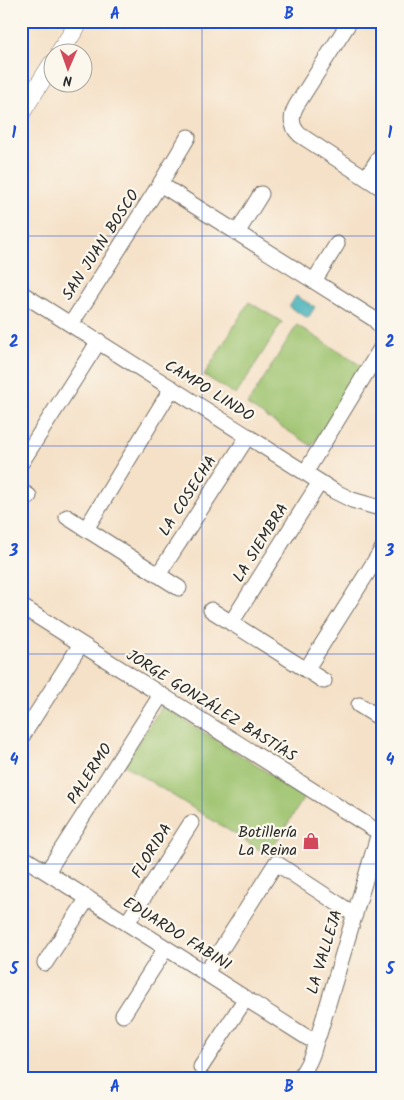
<svg xmlns="http://www.w3.org/2000/svg" width="404" height="1100" font-family="Kalam,sans-serif">
<style>
.green{fill:#9cc26d;stroke:#64764c}
.water{fill:#3fafb8;stroke:#356d72}
.lines{fill:none;stroke-linecap:round;stroke-linejoin:round}
.minor-casing{stroke:#726b62;stroke-width:17}
.tertiary-casing{stroke:#726b62;stroke-width:19}
.minor{stroke:#fff;stroke-width:15}
.tertiary{stroke:#fff;stroke-width:18}
.grid{fill:none;stroke:#1d4ed8;stroke-width:1;stroke-opacity:0.55}
.labels{text-anchor:middle;dominant-baseline:central;stroke-width:4.5;stroke-linejoin:round;paint-order:stroke}
.street-label{font-size:16px;fill:#2b2b2b;stroke:#fbf7ec}
.poi-label{font-size:16px;fill:#2b2b2b;stroke:#fbf7ec;text-anchor:end}
.neatline{fill:none;stroke:#1d4ed8;stroke-width:2}
.grid-label{font-size:16px;text-anchor:middle;font-weight:bold;fill:#1d4ed8}
</style>
<rect width="100%" height="100%" fill="#fbf7ec"/>
<filter id="ink" filterUnits="userSpaceOnUse"><feTurbulence type="fractalNoise" baseFrequency=".02" numOctaves="2"/><feDisplacementMap in="SourceGraphic" scale="10" xChannelSelector="R" yChannelSelector="G"/><feConvolveMatrix kernelMatrix="1 2 1 2 8 2 1 2 1" color-interpolation-filters="sRGB"/></filter>
<filter id="wash" filterUnits="userSpaceOnUse"><feTurbulence type="fractalNoise" baseFrequency=".0096" numOctaves="4" result="noise"/><feDisplacementMap in="SourceGraphic" scale="20" xChannelSelector="R" yChannelSelector="G"/><feGaussianBlur stdDeviation="1.12" result="paint"/><feColorMatrix in="noise" values="0 0 0 0 0 0 0 0 0 0 0 0 0 0 0 0 0 1.4 0 .05"/><feComposite in="paint" operator="in"/></filter>
<g filter="url(#wash)">
<rect width="100%" height="100%" fill="#f5e1c8"/>
<!-- green -->
<path class="green" d="M249,302L282,322L236,395L204,375Z
M297,325L363,367L312,446L247,405Z
M162,706L305,796L268,855L124,765Z"/>
<!-- water -->
<path class="water" d="M296,296L315,307L308,318L289,307Z"/>
</g>
<g filter="url(#ink)">
<g class="lines">
<!-- minor casing -->
<g class="minor-casing">
<path id="minor" d="M350,21L296,106C290,117 291,127 300,135L383,189
M366,178L383,152
M160,184L374,319L383,329
M237,233L261,194
M314,281L337,244
M21,293L334,491L352,500L383,509
M71,324L160,184L188,137
M21,463L99,341
M305,473L383,345
M21,491L29,496
M67,517L179,588
M86,529L172,388
M158,575L248,436
M21,606L383,835
M211,610L324,681
M231,623L320,482
M306,670L383,548
M359,705L383,720
M21,738L81,644
M21,856L308,1038L315,1039
M47,872L161,695
M127,923L191,823
M45,963L88,898
M206,973L276,863L355,915
M123,1015L166,948
M201,1067L246,998
M299,1079C303,1072 308,1065 311,1057C315,1048 315,1041 319,1034L379,833"/>
</g>
<!-- tertiary casing -->
<g class="tertiary-casing">
<path id="tertiary" d="M60,52L80,21
M21,113L52,64"/>
</g>
<!-- minor -->
<use href="#minor" class="minor"/>
<!-- tertiary -->
<use href="#tertiary" class="tertiary"/>
</g>
</g>
<!-- grid -->
<path class="grid" d="M202,21V1079M21,236H383M21,446H383M21,654H383M21,864H383"/>
<!-- icons -->
<defs>
<g id="shop-bare" transform="scale(1.35)"><path d="M-5-2.5h2.3a2.7 3.5 0 0 1 5.4 0H5L5.5 6h-11ZM-1.5-2.5h3a1.5 2.3 0 0 0-3 0Z" fill="#d1495b" stroke="#fbf7ec" stroke-width="2.5" paint-order="stroke"/></g>
</defs>
<g fill-rule="evenodd">
<use href="#shop-bare" x="311" y="841"/>
</g>
<g class="labels">
<!-- street labels -->
<g class="street-label">
<text transform="translate(101 245) rotate(-57)">SAN JUAN BOSCO</text>
<text transform="translate(209 391) rotate(32)">CAMPO LINDO</text>
<text transform="translate(188 496) rotate(-57)">LA COSECHA</text>
<text transform="translate(261 543) rotate(-58)">LA SIEMBRA</text>
<text transform="translate(211 706) rotate(32)">JORGE GONZÁLEZ BASTÍAS</text>
<text transform="translate(90 774) rotate(-57)">PALERMO</text>
<text transform="translate(152 851) rotate(-58)">FLORIDA</text>
<text transform="translate(177 934) rotate(32)">EDUARDO FABINI</text>
<text transform="translate(325 952) rotate(-73)">LA VALLEJA</text>
</g>
<!-- poi labels -->
<g class="poi-label">
<text x="297" y="832">Botillería<tspan x="297" dy="18">La Reina</tspan></text>
</g>
</g>
<!-- margin -->
<rect width="404" height="1100" fill="none" stroke="#fbf7ec" stroke-width="55"/>
<!-- north arrow -->
<g transform="translate(68 68) rotate(182)"><circle r="24" fill="#fbf7ec" stroke="#a8a59f"/>
<path d="M0-4L9 19L0 12L-9 19Z" fill="#d1495b"/>
<text y="-8" font-size="14" font-weight="bold" text-anchor="middle" fill="#2b2b2b">N</text>
</g>
<rect x="28" y="28" width="348" height="1044" class="neatline"/>
<g class="grid-label">
<text x="115" y="19">A</text>
<text x="289" y="19">B</text>
<text x="14" y="138">1</text>
<text x="390" y="138">1</text>
<text x="14" y="347">2</text>
<text x="390" y="347">2</text>
<text x="14" y="556">3</text>
<text x="390" y="556">3</text>
<text x="14" y="765">4</text>
<text x="390" y="765">4</text>
<text x="14" y="974">5</text>
<text x="390" y="974">5</text>
<text x="115" y="1092">A</text>
<text x="289" y="1092">B</text>
</g>
</svg>
